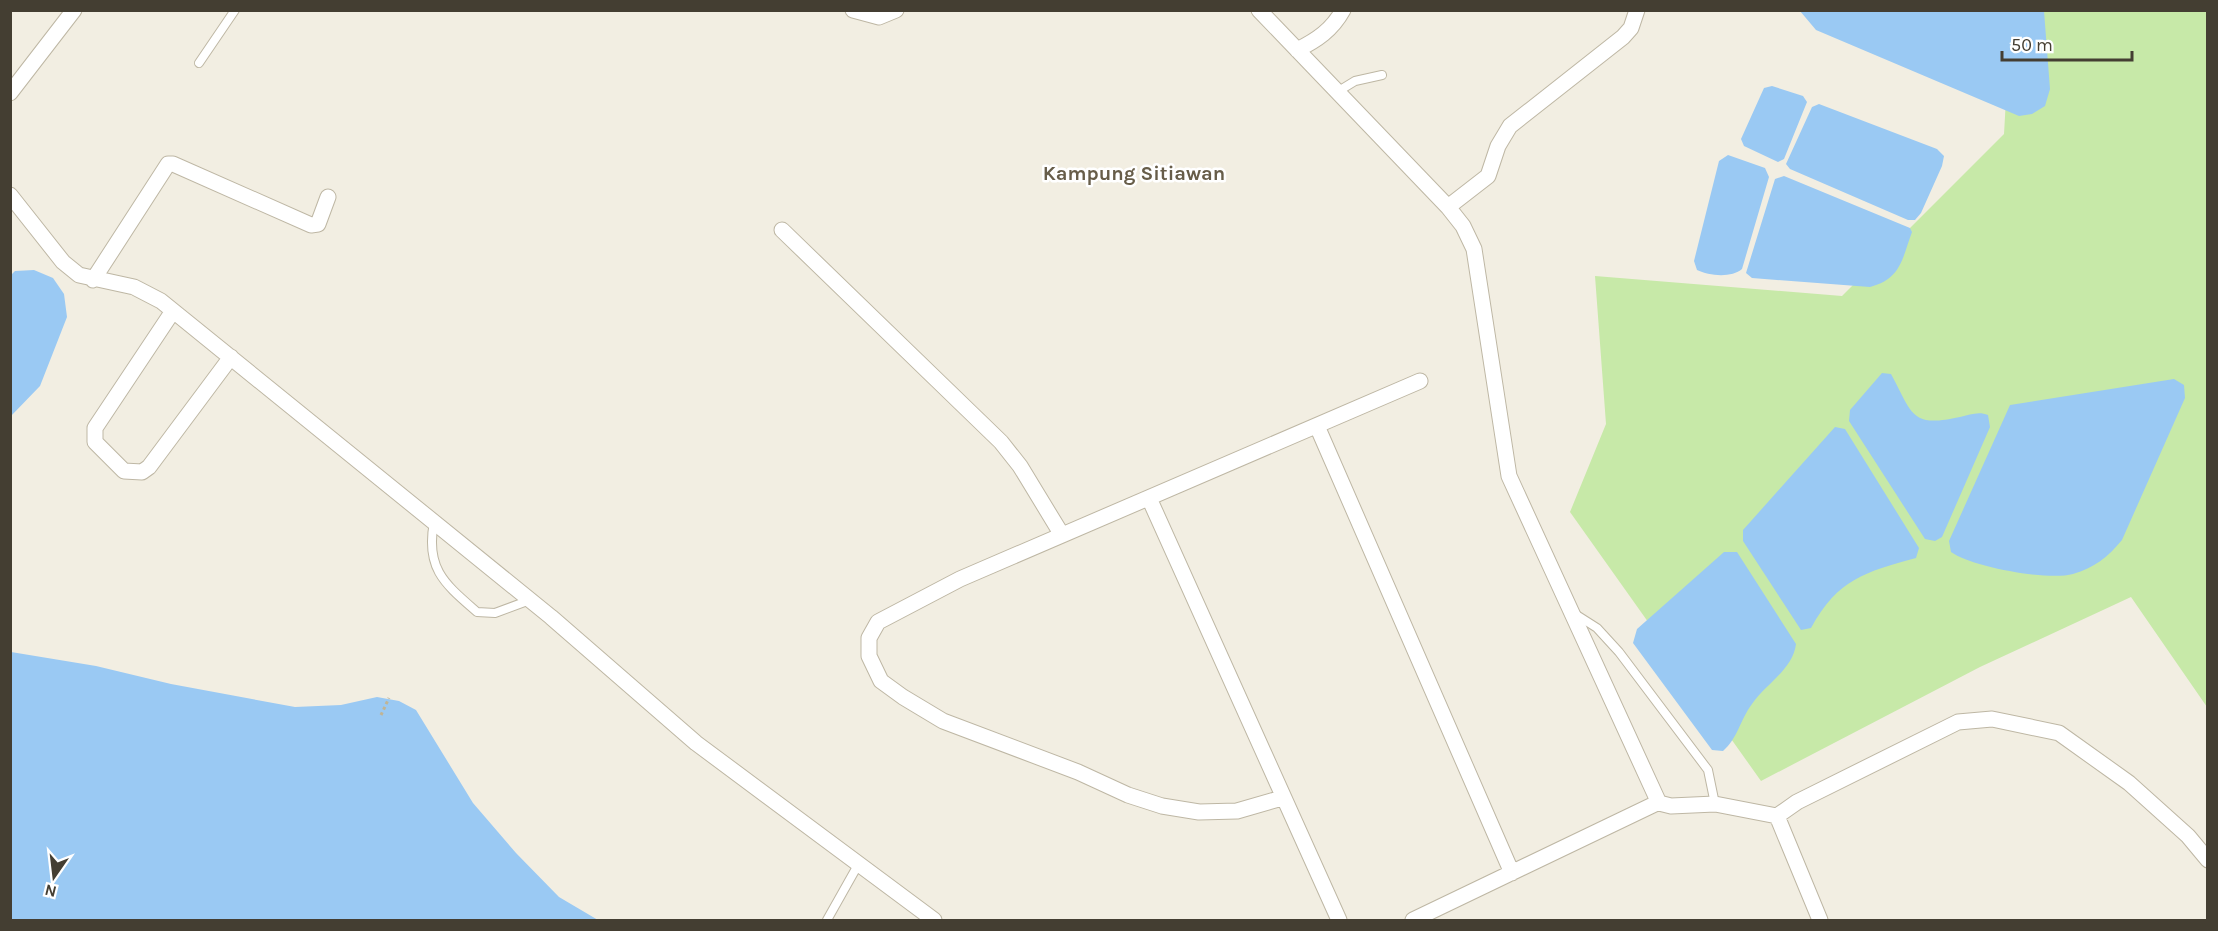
<svg xmlns="http://www.w3.org/2000/svg" width="2218" height="931" font-family="Karla,sans-serif">
<style>
.green{fill:#c7e9a8}
.water{fill:#9ac9f3}
.lines{fill:none;stroke-linecap:round;stroke-linejoin:round}
.service-casing{stroke:#beb7a4;stroke-width:10}
.minor-casing{stroke:#beb7a4;stroke-width:17}
.path{stroke:#c0b495;stroke-width:3;stroke-dasharray:3 3;stroke-linecap:butt}
.service{stroke:#fff;stroke-width:8}
.minor{stroke:#fff;stroke-width:15}
.labels{text-anchor:middle;dominant-baseline:central;stroke-width:5;stroke-linejoin:round;paint-order:stroke}
.neighbourhood-label{font-size:20px;font-weight:bold;fill:#675d49;stroke:#fff}
</style>
<rect width="100%" height="100%" fill="#f2eee2"/>
<!-- green -->
<path class="green" d="M2011,11H2207V707L2131,597L1980,667L1761,781L1570,512L1606,424L1595,276L1842,296L2004,134Z"/>
<!-- water -->
<path class="water" d="M1800,11H2044L2050,89L2045,106L2032,114L2019,116L1816,30Z
M1772,86L1803,96L1807,102L1784,159L1778,162L1744,146L1741,139L1764,88Z
M1819,104L1937,149L1944,156L1942,166L1921,213L1915,220H1908L1790,169L1786,164L1812,107Z
M1728,155L1765,168L1769,177L1742,269C1732,278 1709,276 1697,270L1694,261L1719,161Z
M1784,176L1910,228L1912,232C1902,259 1901,279 1870,287L1752,278L1746,273L1775,179Z
M34,270L53,278L64,294L67,317L40,386L11,416V275L15,271Z
M1882,373L1891,374C1913,414 1910,428 1960,417C1970,415 1978,411 1988,415L1990,427L1942,537L1935,541L1925,539L1849,421L1850,410Z
M2174,379L2184,385L2185,398L2122,540C2108,557 2094,568 2073,574C2048,581 1972,567 1951,552L1949,541L2010,405Z
M1835,427L1845,429L1919,548L1916,558C1865,572 1838,579 1811,628L1801,630L1743,541V530Z
M1724,552H1737L1796,644C1793,669 1766,684 1752,704C1740,720 1738,738 1723,751L1712,750L1633,643L1637,629Z
M11,652L96,666L171,684L295,707L341,705L377,697L399,701L416,710L473,803L516,853L559,897L598,920H11Z"/>
<g class="lines">
<!-- service casing -->
<g class="service-casing">
<path id="service" d="M199,63L235,10
M1337,92L1355,81L1382,75
M434,522C425,569 445,584 477,612L495,613L530,600
M1575,614L1597,628L1619,652L1708,770L1715,804
M827,920L858,865"/>
</g>
<!-- minor casing -->
<g class="minor-casing">
<path id="minor" d="M853,10L879,17L896,10
M1259,10L1448,207L1463,226L1474,249L1509,476L1659,803L1671,806L1715,804L1777,816L1797,802L1958,722L1992,719L2059,733L2129,783L2188,836L2208,860
M1297,50C1317,40 1332,30 1343,10
M10,93L74,10
M10,195L63,262L79,275L134,287L161,301L551,617L696,743L934,920
M1448,207L1488,176L1498,146L1510,126L1623,37L1631,28L1637,10
M782,230L1001,442L1020,466L1062,535
M93,280L168,164H173L311,225L318,224L328,197
M173,311L95,428V442L124,471L142,472L149,467L231,357
M1317,426L1512,873
M1149,498L1339,920
M1282,798L1237,811L1199,812L1162,806L1128,795L1078,772L943,721L903,697L881,681L869,656V638L878,622L960,579L1420,381
M1777,816L1820,920
M1413,920L1659,802"/>
</g>
<!-- path -->
<path class="path" d="M381,715L389,698"/>
<!-- service -->
<use href="#service" class="service"/>
<!-- minor -->
<use href="#minor" class="minor"/>
</g>
<g class="labels">
<!-- neighbourhood labels -->
<g class="neighbourhood-label">
<text x="1134" y="173">Kampung Sitiawan</text>
</g>
</g>
<!-- border -->
<rect width="2218" height="931" fill="none" stroke="#443e32" stroke-width="24"/>
<!-- north arrow -->
<g transform="translate(54 877) rotate(194)" stroke="#ffffff" stroke-width="4.5" paint-order="stroke">
<path d="M0-4.5L10 22L0 15L-10 22Z" fill="#443e32"/>
<text y="-9" font-size="16" font-weight="bold" text-anchor="middle" fill="#443e32">N</text>
</g>
<!-- scale -->
<path d="M2002 51v9h130v-9" fill="none" stroke="#443e32" stroke-width="3"/>
<text x="2011" y="51" font-size="18" fill="#443e32" stroke="#ffffff" stroke-width="4.5" paint-order="stroke">50 m</text>
</svg>
